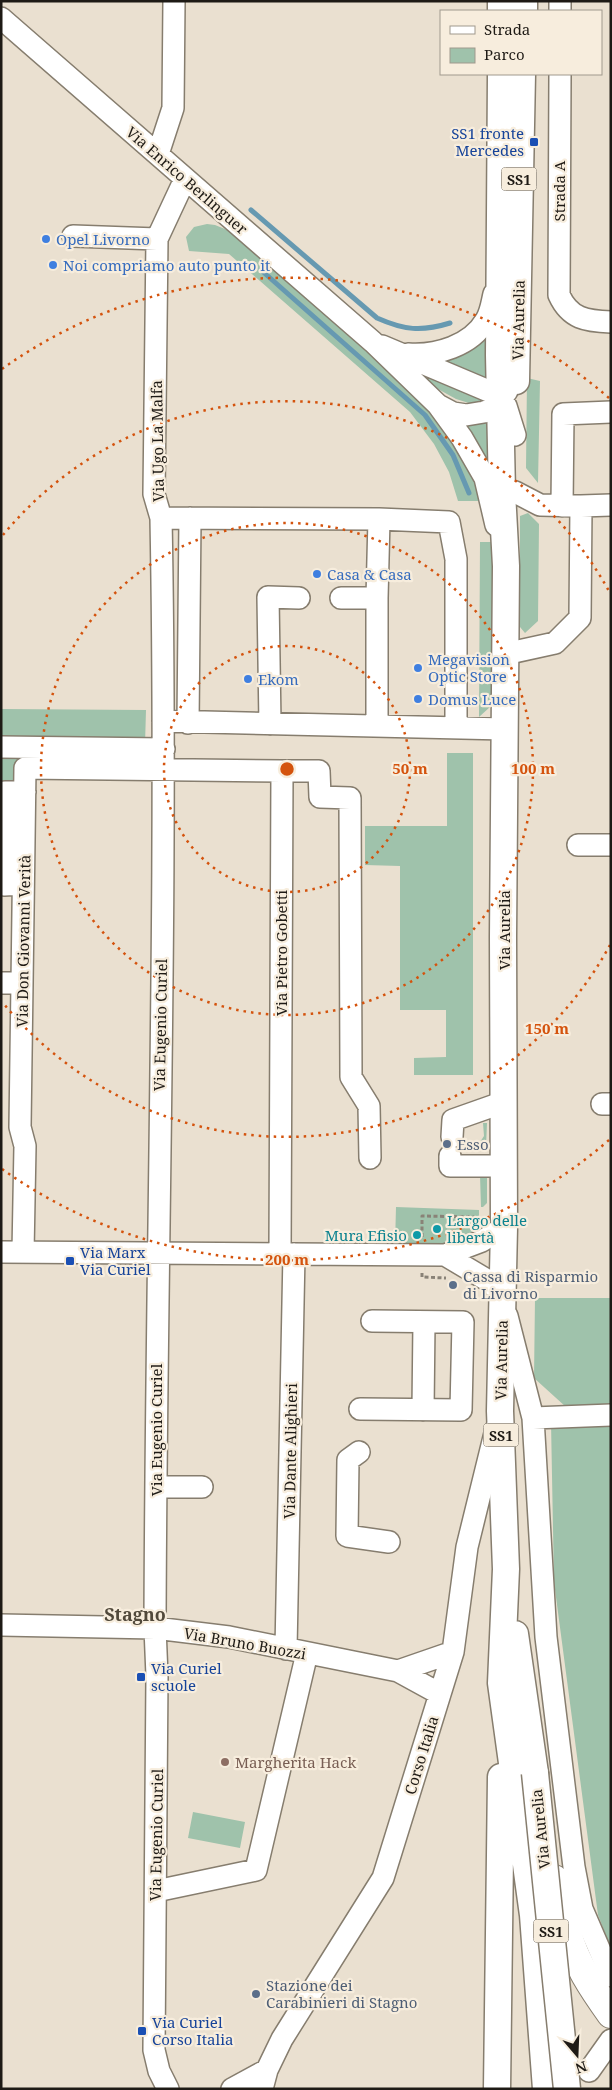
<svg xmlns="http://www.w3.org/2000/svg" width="612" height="2090" font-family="'Noto Serif',serif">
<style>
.green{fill:#9fc2ab}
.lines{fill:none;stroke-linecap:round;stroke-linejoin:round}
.stream{stroke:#6699b1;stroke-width:5}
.minor-casing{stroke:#867d6e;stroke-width:24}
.major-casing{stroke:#867d6e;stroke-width:29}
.highway-casing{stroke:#867d6e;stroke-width:30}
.path{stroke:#898277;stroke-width:3;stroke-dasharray:4 2.5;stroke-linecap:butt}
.minor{stroke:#fff;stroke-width:21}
.major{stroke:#fff;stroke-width:26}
.highway{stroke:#fff;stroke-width:28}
.major-bridge-casing{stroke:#867d6e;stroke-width:29;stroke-linecap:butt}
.major-bridge{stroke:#fff;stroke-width:26}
.ring{fill:none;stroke:#d4530d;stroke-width:2.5;stroke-dasharray:2.5 5}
.transit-dot{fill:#1a4fb4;stroke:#f7eddd;stroke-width:2}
.shop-dot{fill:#3f7fe0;stroke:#f7eddd;stroke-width:2}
.service-dot{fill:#5c6f8a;stroke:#f7eddd;stroke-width:2}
.culture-dot{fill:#0f9aa8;stroke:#f7eddd;stroke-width:2}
.education-dot{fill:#8d6e63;stroke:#f7eddd;stroke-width:2}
.labels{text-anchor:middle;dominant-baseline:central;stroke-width:4.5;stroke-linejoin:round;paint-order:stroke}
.shield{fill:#f7eddd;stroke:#5f5951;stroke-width:1}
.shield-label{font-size:14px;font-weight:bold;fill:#1e1a15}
.transit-label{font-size:15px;fill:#164399;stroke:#f7eddd;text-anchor:start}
.street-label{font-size:15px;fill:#1e1a15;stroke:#f7eddd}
.shop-label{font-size:15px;fill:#366cbe;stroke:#f7eddd;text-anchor:start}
.service-label{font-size:15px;fill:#4e5e75;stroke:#f7eddd;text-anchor:start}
.culture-label{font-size:15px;fill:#0d838f;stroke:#f7eddd;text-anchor:start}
.education-label{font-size:15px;fill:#785e54;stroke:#f7eddd;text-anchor:start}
.quarter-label{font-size:18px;font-weight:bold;fill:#51493b;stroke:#f7eddd}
.centre{fill:#d4530d;stroke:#f7eddd;stroke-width:2.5}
.ring-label{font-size:15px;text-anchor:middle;font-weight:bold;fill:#d4530d;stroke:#f7eddd;stroke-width:4.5;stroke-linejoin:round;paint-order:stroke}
</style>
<rect width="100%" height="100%" fill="#eae0d0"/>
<!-- green -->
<path class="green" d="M207,224L215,225L230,231L408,386L463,451L483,501H458L449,472L434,444L410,412L229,254L189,251L186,237L194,227Z
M488,339L493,381L446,366L448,361Z
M416,372L487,400L472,404L456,399L418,378Z
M527,378L540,381L538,483L526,468Z
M493,420L491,474L460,422Z
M528,513L539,524L538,621L525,633L520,627V516Z
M480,542H494L495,696L490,707L479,717Z
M1,709L146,710L145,745L1,743Z
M447,753H473V1075H414V1058L446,1057V1010H400V866L365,865V826H447Z
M146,755L18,760L16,783L1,784V756Z
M483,1123H487L486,1147L480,1142L484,1136Z
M480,1175L487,1177V1203L483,1207H481Z
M396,1207L479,1210V1229C455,1249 424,1245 395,1245Z
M535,1298H611V1408L566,1407L534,1378Z
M611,1420V1948L598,1915L554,1582L551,1422Z
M193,1812L245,1822L240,1848L188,1838Z"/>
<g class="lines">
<!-- stream -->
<path class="stream" d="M251,210L377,318C404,330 421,332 450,323
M261,270L425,415L453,455L469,493"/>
<!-- minor casing -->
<g class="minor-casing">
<path id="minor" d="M560,11V1
M1,18L373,342L438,405L453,413L466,415L484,412L493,409L507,391
M560,74L559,295C570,319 586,321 611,322
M158,154L173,108L174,1
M73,236L157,239
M382,346L491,392L506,406L515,435
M408,354C436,356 471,346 486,320C491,312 492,302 494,294
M438,405L462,438L485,478L496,525
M562,506L563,414L611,412
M581,506L611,505
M161,518L379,519
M341,598H377V726
M377,598L379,519L449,522L456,559V728
M505,654L555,643L580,618L581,506L540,505L515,492
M163,721L505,729
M188,723L190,518
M270,724L268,597L299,598
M1,747L164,749
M282,771H319L320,797L350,798L351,1077L369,1106L370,1158
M578,845H611
M23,884L4,885L5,792H25
M1,983H22
M602,1104H611
M452,1137L453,1120L504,1102
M450,1156V1166H504
M1,1252L445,1255L482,1241L504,1227
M23,1252L25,1146L20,1127L25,768L282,771L280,1254
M445,1255L487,1280L503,1294
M507,1316L533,1418L546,1637L574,1867L582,1909L611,1976
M360,1409L461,1410L463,1322L372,1321
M423,1410L424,1322
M533,1418L611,1415
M359,1452L348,1460L347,1536L389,1542
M156,1487H202
M1,1625L155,1628L229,1637L398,1671
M286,1649L294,1254
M440,1694L398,1671L453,1652
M156,1891L256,1870L307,1653
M589,2071L611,2040
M168,2089L159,2071L154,2050L157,1676L155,1628C156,1258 168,888 161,518L154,494L157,239L185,179
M232,2089L267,2070
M262,2089L267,2070L282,2039L383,1878L453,1652L467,1547L496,1429"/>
</g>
<!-- major casing -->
<g class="major-casing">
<path id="major" d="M501,1V11
M524,11V1
M501,74L499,355L502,492L506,566L503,937L504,1227L500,1411L506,1569L501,1683L533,1915L546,2089
M516,381L522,74
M515,1634L535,1773
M497,2089L501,1777"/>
</g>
<!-- highway casing -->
<g class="highway-casing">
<path id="highway" d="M554,1879C558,1896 562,1915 567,1932C575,1962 593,1989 611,2014"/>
</g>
<!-- path -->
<path class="path" d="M422,1237V1216L474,1217
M422,1273V1277L446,1278"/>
<!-- minor -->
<use href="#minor" class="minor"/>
<!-- major -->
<use href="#major" class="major"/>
<!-- highway -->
<use href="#highway" class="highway"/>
<!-- major-bridge casing -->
<g class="major-bridge-casing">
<path id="major-bridge" d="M535,1773L567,2089"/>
</g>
<!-- major-bridge -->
<use href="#major-bridge" class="major-bridge"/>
</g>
<!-- distance rings -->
<g class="ring">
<circle cx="287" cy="769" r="123"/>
<circle cx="287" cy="769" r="246"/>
<path d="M610 945A368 368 0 0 1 3 1003M3 535A368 368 0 0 1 610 593"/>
<path d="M609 1140A491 491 0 0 1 2 1169M2 369A491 491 0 0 1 609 398"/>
</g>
<!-- markers -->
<g class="transit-dot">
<rect x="529" y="137" width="10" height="10" rx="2.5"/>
<rect x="65" y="1256" width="10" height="10" rx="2.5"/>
<rect x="136" y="1672" width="10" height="10" rx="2.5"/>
<rect x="137" y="2026" width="10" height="10" rx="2.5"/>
</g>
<g class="shop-dot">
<circle cx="46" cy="239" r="5"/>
<circle cx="53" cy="265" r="5"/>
<circle cx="317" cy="574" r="5"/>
<circle cx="418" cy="668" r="5"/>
<circle cx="248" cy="679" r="5"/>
<circle cx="418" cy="699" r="5"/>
</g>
<g class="service-dot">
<circle cx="447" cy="1144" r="5"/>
<circle cx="453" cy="1285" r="5"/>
<circle cx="256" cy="1994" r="5"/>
</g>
<g class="culture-dot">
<circle cx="437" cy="1229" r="5"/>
<circle cx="417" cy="1235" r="5"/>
</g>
<circle class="education-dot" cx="225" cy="1762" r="5"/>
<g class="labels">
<!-- shield labels -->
<g class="shield">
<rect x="501.5" y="167.5" width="35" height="23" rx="4"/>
<rect x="483.5" y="1423.5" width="35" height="23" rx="4"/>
<rect x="533.5" y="1919.5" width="35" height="23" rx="4"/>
</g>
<g class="shield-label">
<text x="519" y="179">SS1</text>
<text x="501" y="1435">SS1</text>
<text x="551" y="1931">SS1</text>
</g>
<!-- transit labels -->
<g class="transit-label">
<text x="524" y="133" text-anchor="end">SS1 fronte<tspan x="524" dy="17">Mercedes</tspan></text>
<text x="80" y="1252">Via Marx<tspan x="80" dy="17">Via Curiel</tspan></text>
<text x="151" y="1668">Via Curiel<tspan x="151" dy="17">scuole</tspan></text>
<text x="152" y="2022">Via Curiel<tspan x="152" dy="17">Corso Italia</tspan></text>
</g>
<!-- street labels -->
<g class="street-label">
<text transform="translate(187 180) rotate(41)">Via Enrico Berlinguer</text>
<text transform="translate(559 191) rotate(-90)">Strada A</text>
<text transform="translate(518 320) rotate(-89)">Via Aurelia</text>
<text transform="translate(157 441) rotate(-91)">Via Ugo La Malfa</text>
<text transform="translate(504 930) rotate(-90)">Via Aurelia</text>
<text transform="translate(23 941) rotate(-89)">Via Don Giovanni Verità</text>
<text transform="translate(281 953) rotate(-90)">Via Pietro Gobetti</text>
<text transform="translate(160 1025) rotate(-89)">Via Eugenio Curiel</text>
<text transform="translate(501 1360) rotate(-89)">Via Aurelia</text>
<text transform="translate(156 1430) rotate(-90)">Via Eugenio Curiel</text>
<text transform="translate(290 1451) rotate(-89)">Via Dante Alighieri</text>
<text transform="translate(245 1643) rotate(10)">Via Bruno Buozzi</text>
<text transform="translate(421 1755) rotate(-73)">Corso Italia</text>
<text transform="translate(540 1829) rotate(-96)">Via Aurelia</text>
<text transform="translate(156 1835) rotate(-89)">Via Eugenio Curiel</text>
</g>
<!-- shop labels -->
<g class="shop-label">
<text x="56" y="239">Opel Livorno</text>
<text x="63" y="265">Noi compriamo auto punto it</text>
<text x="327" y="574">Casa &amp; Casa</text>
<text x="428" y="659">Megavision<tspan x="428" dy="17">Optic Store</tspan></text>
<text x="258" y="679">Ekom</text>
<text x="428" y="699">Domus Luce</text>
</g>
<!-- service labels -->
<g class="service-label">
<text x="457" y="1144">Esso</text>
<text x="463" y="1276">Cassa di Risparmio<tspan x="463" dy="17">di Livorno</tspan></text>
<text x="266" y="1985">Stazione dei<tspan x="266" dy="17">Carabinieri di Stagno</tspan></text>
</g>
<!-- culture labels -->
<g class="culture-label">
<text x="447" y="1220">Largo delle<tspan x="447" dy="17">libertà</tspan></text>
<text x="407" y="1235" text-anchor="end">Mura Efisio</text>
</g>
<!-- education labels -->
<g class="education-label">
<text x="235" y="1762">Margherita Hack</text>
</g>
<!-- quarter labels -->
<g class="quarter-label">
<text x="135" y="1614">Stagno</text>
</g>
</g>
<circle cx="287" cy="769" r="8" class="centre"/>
<g class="ring-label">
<text x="410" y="774">50 m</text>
<text x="533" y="774">100 m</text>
<text x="547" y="1034">150 m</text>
<text x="287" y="1265">200 m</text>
</g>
<!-- border -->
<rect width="612" height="2090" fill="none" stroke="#1e1a15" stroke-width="5"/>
<!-- legend -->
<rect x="440" y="10" width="162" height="65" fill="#f7eddd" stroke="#a0998d"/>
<rect x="450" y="26" width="25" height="8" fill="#ffffff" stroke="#a0998d"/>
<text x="484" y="35" font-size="15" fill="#1e1a15">Strada</text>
<rect x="450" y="48" width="25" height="15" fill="#9fc2ab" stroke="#a0998d"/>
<text x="484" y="60" font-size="15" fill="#1e1a15">Parco</text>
<!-- north arrow -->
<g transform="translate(577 2055) rotate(161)" stroke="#f7eddd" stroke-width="4" paint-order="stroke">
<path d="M0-4L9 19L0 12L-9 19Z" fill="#1e1a15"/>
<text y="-8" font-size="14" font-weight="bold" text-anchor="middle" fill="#1e1a15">N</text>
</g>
</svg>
